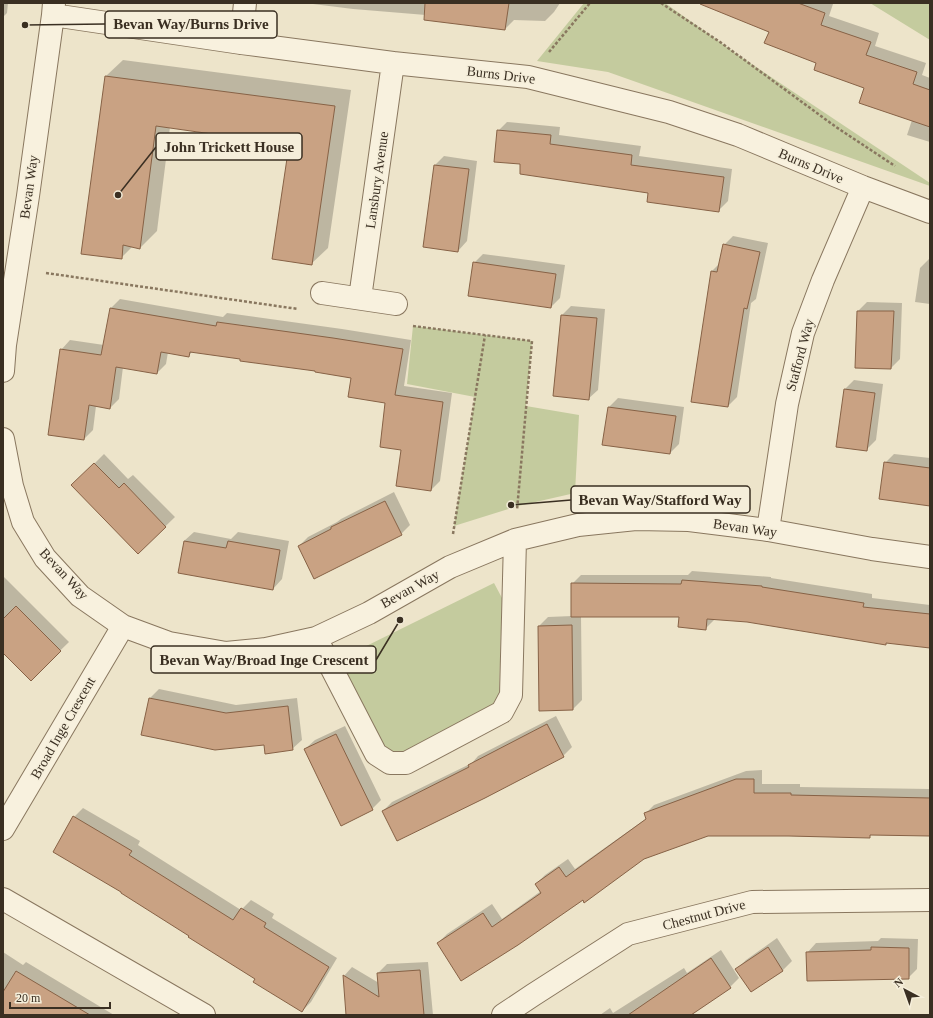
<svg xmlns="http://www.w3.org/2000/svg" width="933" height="1018" font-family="Georgia,serif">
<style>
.green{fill:#c4cb9e}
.shadow{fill:#0003}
.building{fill:#c9a283;stroke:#876246}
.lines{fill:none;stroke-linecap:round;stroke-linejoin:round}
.street-casing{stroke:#89775f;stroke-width:24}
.path{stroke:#89775f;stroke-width:2.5;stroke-dasharray:3 2;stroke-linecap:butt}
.street{stroke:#f8f1de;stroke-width:22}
.labels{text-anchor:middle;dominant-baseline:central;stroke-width:3;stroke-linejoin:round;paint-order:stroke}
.street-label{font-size:14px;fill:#3a2f22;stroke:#f5eeda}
.leader{fill:none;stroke:#3a2f22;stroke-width:1.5}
.callout-dot{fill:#3a2f22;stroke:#f5eeda;stroke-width:1.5}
.callout{fill:#f5eeda;stroke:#3a2f22;stroke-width:1.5}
.callout-label{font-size:15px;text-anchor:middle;font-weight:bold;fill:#3a2f22}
</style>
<rect width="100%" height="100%" fill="#ede4ca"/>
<!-- green -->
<path class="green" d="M584,3H665L738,55L930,183V186L608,72L537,61Z
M870,3H930V40Z
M413,326L532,341L526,406L579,415L575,493L518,506L454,526L475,397L407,384Z
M494,583L502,598L499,695L495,708L405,756L383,748L340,659Z"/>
<!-- shadow -->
<path class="shadow" d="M3,3H8L7,13L3,17Z
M305,3H560L554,12L545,21L514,20L505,29L450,17L353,9Z
M724,3H830L833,4L829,16L879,33L875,46L926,63L922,75L930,78V142L907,135L912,120L865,87L817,63Z
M123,60L351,90L328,248L311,264L290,144L170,127L157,231L140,248L133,246L121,258L106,76Z
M507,122L560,127L559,135L641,146L639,156L732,169L728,201L719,210L649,192L521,163L498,131Z
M444,156L477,161L467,241L458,251L435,165Z
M733,236L768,243L756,299L751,303L737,397L728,406L692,401L712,271L720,263L724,245Z
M483,254L565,265L560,298L551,307L474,263Z
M929,259L930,260V304L915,302L920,268Z
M120,299L223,317L227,313L342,329L411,340L404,386L452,393L440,481L431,490L402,449L387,403L352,378L241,358L193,351L188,356L168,352L166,364L157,373L123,367L119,399L110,408L96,406L93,430L84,439L61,350L70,340L104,345L111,308Z
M867,302L902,303L900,359L891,368L856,367L858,311Z
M571,306L605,309L598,390L588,399L562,315Z
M854,380L883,384L876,440L867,449L845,389Z
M618,398L684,407L679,444L670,453L604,444L609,407Z
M104,454L128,479L133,475L175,517L138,553L73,485Z
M894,454L930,458V505L885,463Z
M394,492L410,525L401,534L299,546L308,537L337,522L341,519Z
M194,532L231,539L238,532L289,541L282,579L273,589L184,541Z
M692,571L771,577V578L872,594V598L930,605V647L887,642L886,644L747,621L715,619L706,628L680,616H581L582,700L573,709L540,710L539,626L548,617L572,616V584L581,575H688Z
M3,574L4,577L69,642L31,679L3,652Z
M159,689L236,705L297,698L302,740L292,749L265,743L150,698Z
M556,716L572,747L563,756L484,797L383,811L392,802L472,763L478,756Z
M345,726L381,800L372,809L305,749L315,740Z
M762,770V784H800V787L930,789V835L872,834L869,837L708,835L644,858L583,899L517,944L438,943L447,934L492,904L502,919L541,891L536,884L545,875L568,859L575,869L647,818L645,814L654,805L746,771Z
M83,808L140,841L138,845L241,910L251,900L274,914L272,918L337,958L311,1002L302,1011L257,978L190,936L74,817Z
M777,938L792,961L783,970L751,991L737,969L746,960Z
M881,938L918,939L917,969L908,978L807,953L816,943L878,941Z
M721,950L739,978L730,987L692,1013L671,1015H600L610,1008L613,1013L684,968L687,973Z
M3,952L23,965L26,962L114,1015H3Z
M428,962L433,1015H347L344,976L352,967L379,983L378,973L387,964Z"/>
<!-- building -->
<path class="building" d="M425,3H509L505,30L424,20Z
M700,3H798L825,13L821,25L871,42L866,55L917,72L913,84L930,90V127L859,103L864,88L814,70L816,63L764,43L769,32L700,4Z
M105,76L335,106L312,265L272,259L289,145L156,126L140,249L123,245L122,259L81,254Z
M497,130L551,135L550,144L632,155L631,165L724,177L719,212L647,202L648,193L520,174V164L494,162Z
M434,165L469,169L458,252L423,247Z
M723,244L760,252L747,309L744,308L728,407L691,402L711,271L717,272Z
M473,262L556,274L551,308L468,296Z
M110,308L216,326L217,322L333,338L403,349L395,395L443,402L431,491L396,486L401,450L380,447L385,403L348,397L351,378L315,372V371L240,361V359L190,352L189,357L161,352L157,374L116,367L110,409L89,405L84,440L48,435L60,349L101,355Z
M857,311H894L891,369L855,368Z
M561,315L597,318L589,400L553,396Z
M844,389L875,393L867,451L836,447Z
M608,407L676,416L670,454L602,445Z
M884,462L930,468V506L879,499Z
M94,463L119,488L124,483L166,527L138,554L71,485Z
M385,501L402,535L314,579L298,546L331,529V527Z
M184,541L226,548L228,541L280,550L273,590L178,573Z
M682,580L762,586V587L864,603L863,607L930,614V648L886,643V645L747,622L707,619L706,630L678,627L679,617H571V583L681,584Z
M16,606L61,651L31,681L3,653V619Z
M572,625L573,710L539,711L538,626Z
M149,698L226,713L288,706L293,750L265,754L264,745L215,750L141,735Z
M547,724L564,757L485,798L397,841L382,811L469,767L468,765Z
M336,734L373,810L341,826L304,749Z
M736,779H754V793H791V795L930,798V836L870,835V838L789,836H708L644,859L584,903L583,900L518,945L461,981L437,943L483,913L492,927L541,893L535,884L559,867L566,877L646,819L644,813Z
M73,816L132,851L129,855L233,920L241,908L266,923L264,927L329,967L302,1012L253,982L255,979L188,937L189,936L121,893V892L53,852Z
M768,947L783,971L751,992L735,969Z
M871,947L909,948V979L807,981L806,952L871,950Z
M711,958L731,988L691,1015H628Z
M420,970L424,1015H346L343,975L379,997L377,973Z
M16,971L90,1015H3V992Z"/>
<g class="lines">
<!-- street casing -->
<g class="street-casing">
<path id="street" d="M53,15L241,43L393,63L528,77L669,112L738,135L863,187L930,212
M241,43L245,3
M322,293L396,304
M360,298L393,63
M3,371L5,345L28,196L53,15L54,3
M3,439L12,486L23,522L45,558L80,596L123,626L169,643L226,653L266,649L316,638L369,613L450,567L515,540L578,525L636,519L689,520L768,530L872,549L930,557
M768,530L787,404L803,333L823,280L863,187
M316,638L376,754L390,763H406L502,712L511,695L515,540
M3,829L123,626
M3,899L204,1015
M503,1015L533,995L628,934L752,902L930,900"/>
</g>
<!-- path -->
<path class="path" d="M661,3L720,42L836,127L895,166
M549,52L590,3
M46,273L298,309
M413,326L532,341L517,510
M453,534L485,335"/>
<!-- street -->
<use href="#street" class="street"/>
</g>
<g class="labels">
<!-- street labels -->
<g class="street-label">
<text transform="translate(501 75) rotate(7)">Burns Drive</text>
<text transform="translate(811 166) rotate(23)">Burns Drive</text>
<text transform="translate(377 180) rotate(-82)">Lansbury Avenue</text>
<text transform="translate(29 187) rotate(-82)">Bevan Way</text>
<text transform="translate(800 355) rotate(-75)">Stafford Way</text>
<text transform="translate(745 528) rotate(8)">Bevan Way</text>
<text transform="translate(64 574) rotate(47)">Bevan Way</text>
<text transform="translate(410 589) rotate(-29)">Bevan Way</text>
<text transform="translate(63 728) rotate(-60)">Broad Inge Crescent</text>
<text transform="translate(704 915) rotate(-15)">Chestnut Drive</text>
</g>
</g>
<!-- callouts -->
<path class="leader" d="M25 25L105 24M118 195L156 147M511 505L571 500M400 620L376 660"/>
<g class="callout-dot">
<circle cx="25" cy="25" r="4"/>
<circle cx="118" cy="195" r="4"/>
<circle cx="511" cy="505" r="4"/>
<circle cx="400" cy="620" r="4"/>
</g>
<g class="callout">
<rect x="105" y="11" width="172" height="27" rx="4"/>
<rect x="156" y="133" width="146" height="27" rx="4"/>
<rect x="571" y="486" width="179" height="27" rx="4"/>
<rect x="151" y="646" width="225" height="27" rx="4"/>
</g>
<g class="callout-label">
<text x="191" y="29">Bevan Way/Burns Drive</text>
<text x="229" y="152">John Trickett House</text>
<text x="660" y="505">Bevan Way/Stafford Way</text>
<text x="264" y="665">Bevan Way/Broad Inge Crescent</text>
</g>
<!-- border -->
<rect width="933" height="1018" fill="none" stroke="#3a2f22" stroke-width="8"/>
<!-- north arrow -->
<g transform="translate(905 990) rotate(319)" stroke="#f5eeda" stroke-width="3" paint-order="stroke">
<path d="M0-3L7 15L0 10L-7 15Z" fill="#3a2f22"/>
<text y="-6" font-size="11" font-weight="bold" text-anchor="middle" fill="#3a2f22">N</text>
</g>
<!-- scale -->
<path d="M10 1002v6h100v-6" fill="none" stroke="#3a2f22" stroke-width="2"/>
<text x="16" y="1002" font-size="12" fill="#3a2f22" stroke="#f5eeda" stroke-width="3" paint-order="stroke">20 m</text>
</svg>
